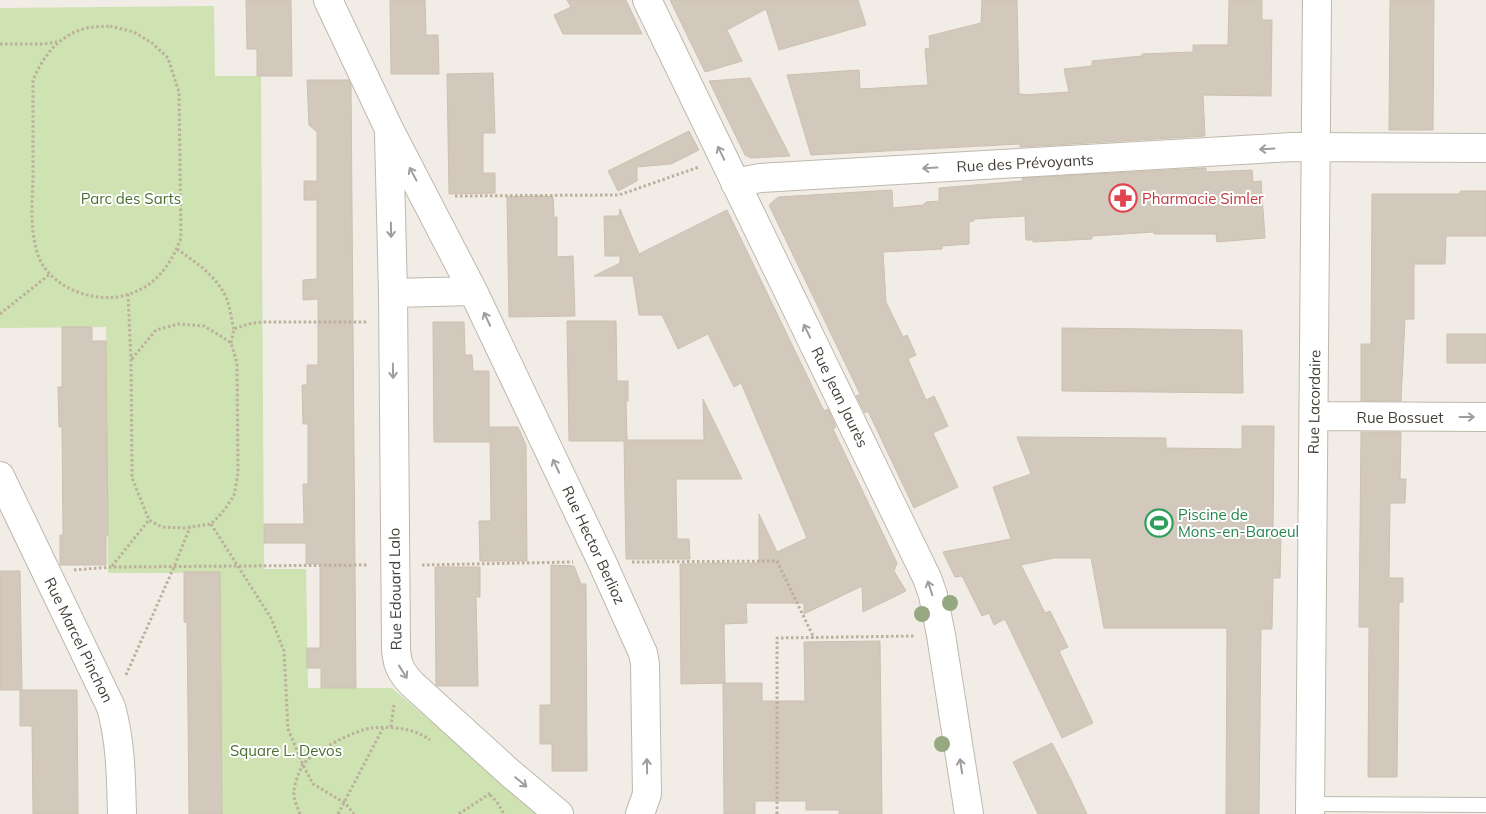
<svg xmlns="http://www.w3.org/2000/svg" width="1486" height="814" font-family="Mulish,sans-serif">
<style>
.green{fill:#cee2b2}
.building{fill:#d2c9bc;stroke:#ccc0b0}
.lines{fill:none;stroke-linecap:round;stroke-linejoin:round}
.service-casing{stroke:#bfb8ac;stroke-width:16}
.minor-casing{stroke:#bfb8ac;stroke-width:30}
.path{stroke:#bcb09c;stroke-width:3;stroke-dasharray:2.5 2.5;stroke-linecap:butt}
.service{stroke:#fff;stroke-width:14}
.minor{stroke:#fff;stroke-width:28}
.tree{fill:#95a881}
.oneway{stroke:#a19e9a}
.labels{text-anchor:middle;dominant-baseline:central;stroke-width:4;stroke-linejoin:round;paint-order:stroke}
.street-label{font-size:15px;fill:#433e36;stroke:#fff}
.park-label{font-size:15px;fill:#49702e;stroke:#fff}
.health-label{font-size:15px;fill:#be3a42;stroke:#fff;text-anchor:start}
.leisure-label{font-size:15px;fill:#27864d;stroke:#fff;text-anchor:start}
</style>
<rect width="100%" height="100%" fill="#f1ede6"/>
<!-- green -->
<path class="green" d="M214,6L215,76H261L264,569H306L308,688H392L539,814H222L219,573H108L106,327L0,328V8Z"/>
<!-- building -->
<path class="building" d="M246,0H291L292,76H257V49H247Z
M390,0H425L426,35H438L439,74H391Z
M567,0H626L642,34H563L554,15L571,7Z
M670,0H858L866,25L779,50L766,9L727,30L742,61L705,72Z
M982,0H1017L1019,94H1023V95L1069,92L1064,69L1092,66V61L1142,56V54L1193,52V45H1228L1229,0H1262V20H1272L1271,96L1203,95L1205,136L1020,147V144L811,155L787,75L859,70L860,89L928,85L925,49L930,48L929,36L981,23Z
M1390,0H1434L1433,130H1389Z
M493,73L495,133H483V173H495V193L449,194L447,74Z
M750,78L790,156L751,158L745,155L709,81Z
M307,80H349L351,85L356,688H321V668H307V648H320V564H306V543H264V524H304L303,484H308V424H303L302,385H307V365H318V299L303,300V280L317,279V200H304V181H317V132L309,125Z
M689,131L699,150L671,164L637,167V181L618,191L608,171Z
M1206,168V172L1252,170L1253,182L1261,181L1265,238L1217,242L1216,234H1154V232L1092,236V239L1033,242V240H1026L1025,216L974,219V221L969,222V244L942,246V249L883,252L886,302L903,337L907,335L916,355L908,359L926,400L934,396L948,426L933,433L958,487L914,508L868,411L865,413L856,396L860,394L769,205L778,197L892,190L893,208L923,205L926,202L939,201V188L1023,181L1022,178Z
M1460,191H1486V236H1446L1445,264H1414V319H1405L1401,401H1361V344H1371L1372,194H1460Z
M542,196L553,197L554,217H557V257L573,256L575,316L509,317L507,197Z
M620,209L639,254L727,210L824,411L828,409L836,427L833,429L897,563L894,571L906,591L863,612L862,586L804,614V603H746L747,623L724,624L725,683L681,684L680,564L759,563V514L777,552L807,538L741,383L734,387L708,334L678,349L662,315H639L633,276H594L620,263V256H605L604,216H619Z
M567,321H616L617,381H628V401H626L627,440H704L703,399L742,479H676L677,539H689L690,559H626L624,441H569Z
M433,322H464L465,355H472L473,371H489V442H434Z
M62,327H92V341H106L108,535H106V565H60V535H63L62,427H59L58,387H62Z
M1062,328L1242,330L1243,393L1062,391Z
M1447,334H1486V363H1447Z
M1242,426H1274L1273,537H1281L1280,578H1273L1272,629H1261L1259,814H1226L1227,628H1104L1091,558H1054L1021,565L1045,613L1050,611L1068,647L1059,651L1093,723L1062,738L1005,619L994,625L989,613L982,616L962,576L955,577L943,552L1011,539L993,487L1031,474L1017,437L1166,438V448L1242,449Z
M490,427H518L526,445L527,561H480L479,521H491Z
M1361,432H1401L1400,479H1406L1405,503H1390L1389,578H1403V602H1399L1397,777H1368L1369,627H1359Z
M551,565L574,566L581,584H586L587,771H552V744H540V705H551Z
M435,567H480V597H476L478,686H438L436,685Z
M0,571H20L22,690H77L78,814H33L32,726H20V690H0Z
M184,572H220L222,814H189L187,622H184Z
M880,641L882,814H839V810H806V801H755V814H724L723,683H762V701H805L804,642Z
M1052,743L1070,778L1087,814H1038L1013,762Z"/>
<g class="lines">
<!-- service casing -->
<g class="service-casing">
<path id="service" d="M1310,804L1486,805"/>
</g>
<!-- minor casing -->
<g class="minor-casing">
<path id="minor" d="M328,0L389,129L473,291L602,562L643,653L645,664L647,794L640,814
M647,0L927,578L933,595L941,635L969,814
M389,135L393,293L396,645C396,662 400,672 412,684L510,773L559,814
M735,183L760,178L1293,147L1486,148
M393,293L473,291
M1314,416L1486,417
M0,476L111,707C121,743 121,778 122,814
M1310,814L1317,0"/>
</g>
<!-- path -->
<path class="path" d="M110,26L134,32L152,43L168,58L179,92L181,238C169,269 152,291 117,297C86,301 46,284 37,252C30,228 32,204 33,179C33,146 33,113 33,80C43,57 57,37 83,29C91,26 101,27 110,26Z
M0,44H43L57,42
M455,196L619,195L699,167
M177,249C195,262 214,274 225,295C230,305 231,318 234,329
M128,294L131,360L132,478L149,520L162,527L184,528L211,524L222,513L234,496L238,473L237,363L231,343L219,335L204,326L178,324L156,330L131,360
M0,314L50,274
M231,343L234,329L248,324L262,322H367
M211,524L271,618L284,651L288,729L303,765L313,784L345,803L354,814
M632,562L777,561L814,638
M422,565L573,562
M112,566L149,520
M74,570L112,567L368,565
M126,675L174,567L190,527
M391,727L394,705
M490,795L497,802L504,814
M300,814C298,808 293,798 294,792C294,785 299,772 302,766C310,753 357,729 372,728C391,726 414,728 430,740
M338,814L383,728
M459,814L492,792
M777,814V638L915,636"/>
<!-- service -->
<use href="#service" class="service"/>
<!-- minor -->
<use href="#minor" class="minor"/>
</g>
<!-- trees -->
<g class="tree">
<circle cx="950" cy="603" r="8"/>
<circle cx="922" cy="614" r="8"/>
<circle cx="942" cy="744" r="8"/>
</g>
<!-- one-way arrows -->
<defs><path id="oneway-shaft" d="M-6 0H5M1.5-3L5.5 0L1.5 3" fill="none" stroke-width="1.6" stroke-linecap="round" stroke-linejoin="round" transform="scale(1.25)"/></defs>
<g class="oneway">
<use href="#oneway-shaft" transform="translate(1267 149) rotate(177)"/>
<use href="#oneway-shaft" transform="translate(721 153) rotate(-116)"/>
<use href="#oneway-shaft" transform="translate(930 168) rotate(177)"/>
<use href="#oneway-shaft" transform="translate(413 174) rotate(-118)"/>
<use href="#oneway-shaft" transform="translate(391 230) rotate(89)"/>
<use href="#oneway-shaft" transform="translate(487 319) rotate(-115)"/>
<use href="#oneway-shaft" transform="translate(807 331) rotate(-116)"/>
<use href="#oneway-shaft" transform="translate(393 371) rotate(89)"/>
<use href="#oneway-shaft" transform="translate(1467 417)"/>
<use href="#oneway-shaft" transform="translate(556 466) rotate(-115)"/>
<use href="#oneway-shaft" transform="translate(930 588) rotate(-108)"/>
<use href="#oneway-shaft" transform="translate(403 672) rotate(58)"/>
<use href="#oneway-shaft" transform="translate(647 766) rotate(-91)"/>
<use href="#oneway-shaft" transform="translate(961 766) rotate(-99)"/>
<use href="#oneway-shaft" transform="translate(521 782) rotate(40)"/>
</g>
<!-- icons -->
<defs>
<g id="pharmacy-ring" transform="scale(1.4375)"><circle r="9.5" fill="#fff" stroke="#e0444e" stroke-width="1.5"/><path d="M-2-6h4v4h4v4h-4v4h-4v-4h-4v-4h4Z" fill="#e0444e"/></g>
<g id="stadium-ring" transform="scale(1.4375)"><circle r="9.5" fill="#fff" stroke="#2e9e5b" stroke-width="1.5"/><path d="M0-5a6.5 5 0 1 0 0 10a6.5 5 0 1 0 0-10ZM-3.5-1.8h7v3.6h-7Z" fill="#2e9e5b"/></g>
</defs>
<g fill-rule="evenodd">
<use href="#pharmacy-ring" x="1123" y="198"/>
<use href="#stadium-ring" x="1159" y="523"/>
</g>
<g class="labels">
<!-- street labels -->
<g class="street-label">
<text transform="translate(1025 163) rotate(-3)">Rue des Prévoyants</text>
<text transform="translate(840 397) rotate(64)">Rue Jean Jaurès</text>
<text transform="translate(1314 402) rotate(-89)">Rue Lacordaire</text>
<text x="1400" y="417">Rue Bossuet</text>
<text transform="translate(594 545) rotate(65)">Rue Hector Berlioz</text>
<text transform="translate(395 589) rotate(-91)">Rue Edouard Lalo</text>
<text transform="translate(79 640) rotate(64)">Rue Marcel Pinchon</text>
</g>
<!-- park labels -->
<g class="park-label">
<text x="131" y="198">Parc des Sarts</text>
<text x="286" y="750">Square L. Devos</text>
</g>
<!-- health labels -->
<g class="health-label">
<text x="1142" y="198">Pharmacie Simler</text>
</g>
<!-- leisure labels -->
<g class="leisure-label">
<text x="1178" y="514">Piscine de<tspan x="1178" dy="17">Mons-en-Baroeul</tspan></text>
</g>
</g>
</svg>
